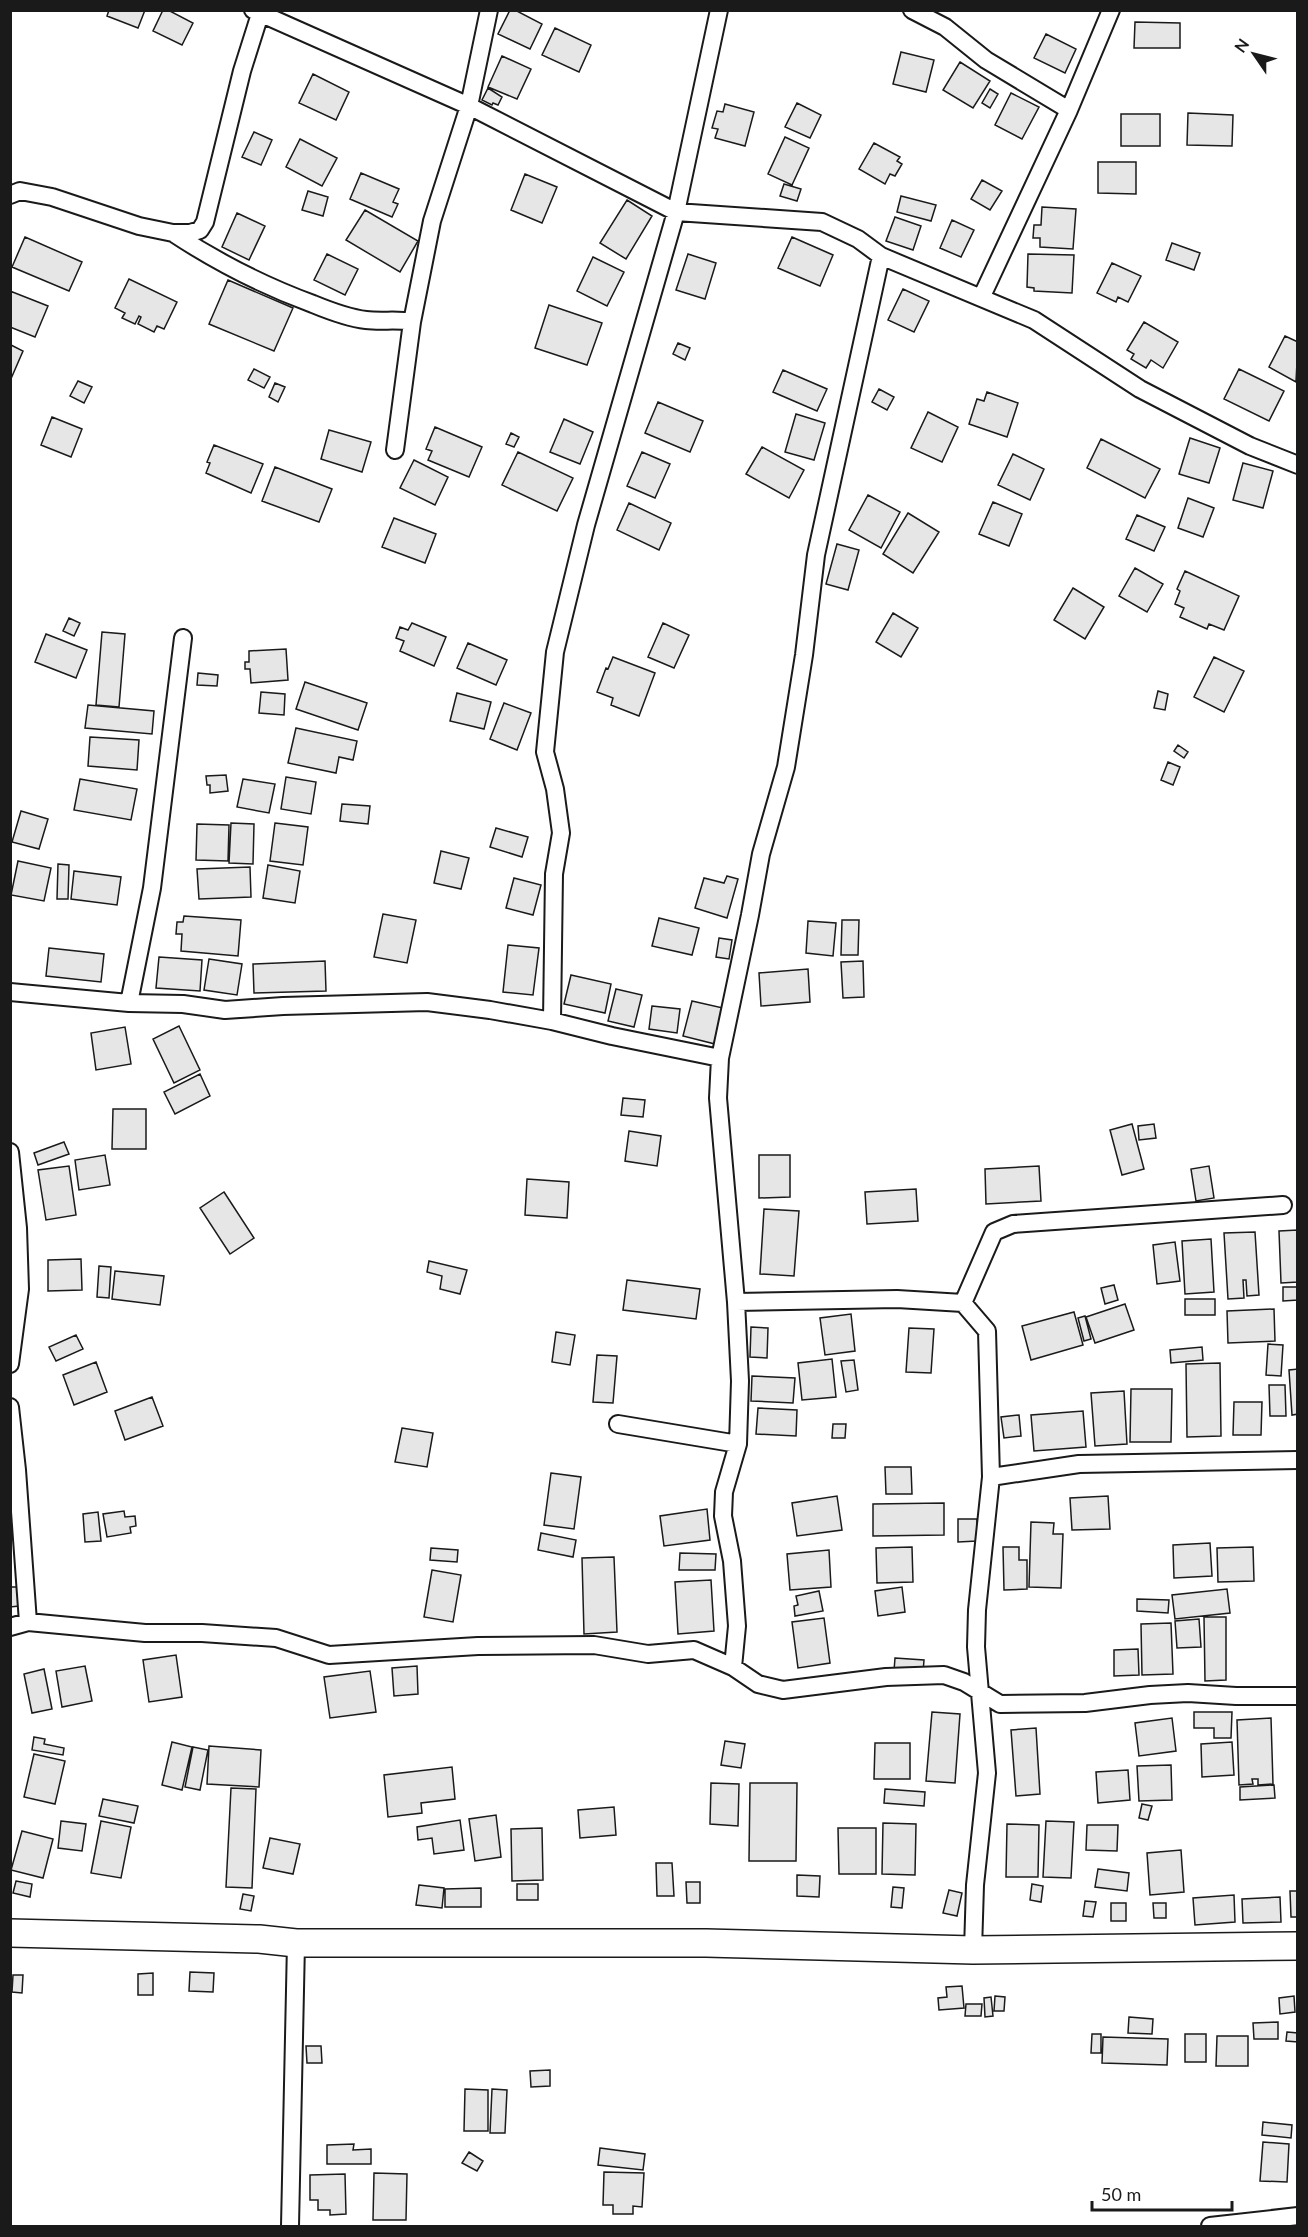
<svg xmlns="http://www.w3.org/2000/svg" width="1308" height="2237" font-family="Lato,sans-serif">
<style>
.building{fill:#e6e6e6;stroke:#1a1a1a;stroke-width:1.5}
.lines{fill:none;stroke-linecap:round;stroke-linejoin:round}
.street-casing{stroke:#1a1a1a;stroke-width:20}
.primary-casing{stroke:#1a1a1a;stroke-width:30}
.street{stroke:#fff;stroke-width:16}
.primary{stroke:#fff;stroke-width:27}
</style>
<rect width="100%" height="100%" fill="#fff"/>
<!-- building -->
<path class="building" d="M109,10H145L138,28L107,16Z
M163,10H168L193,23L182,45L153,31Z
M510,10H515L542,24L530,49L498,34Z
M1135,22L1180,23V48H1134Z
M555,28L591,45L579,72L542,55Z
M1046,34L1076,49L1065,73L1034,58Z
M901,52L934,60L926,92L893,84Z
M502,56L531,69L517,99L488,87Z
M960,62L990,81L973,108L943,90Z
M313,74L349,92L336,120L299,103Z
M488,88L502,97L498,105L493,103L492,105L482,100Z
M990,89L998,94L990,108L982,103Z
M1011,93L1039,107L1022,139L995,125Z
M797,103L821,115L810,138L785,127Z
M725,104L754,112L745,146L715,138L718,129L712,128L717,111L723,112Z
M1188,113L1233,115L1232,146L1187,145Z
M1121,114H1160V146H1121Z
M254,132L272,140L261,165L242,157Z
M785,137L809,148L792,185L768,174Z
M300,139L337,158L322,186L286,167Z
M874,143L900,157L897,161L902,164L895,176L890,174L885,184L859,169Z
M1098,162H1136V194L1098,193Z
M361,173L399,189L393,202L398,204L392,217L350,199Z
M525,174L557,187L542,223L511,210Z
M982,180L1002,191L990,210L971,199Z
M784,184L801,189L797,201L780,196Z
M308,191L328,197L323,216L302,210Z
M901,196L936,205L931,221L897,212Z
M627,200L652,216L626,259L600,243Z
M1042,207L1076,209L1073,249L1040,247V238H1033L1034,225H1041Z
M365,210L418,241L400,272L346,240Z
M237,213L265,226L249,260L222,247Z
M895,217L921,226L913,250L886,241Z
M952,220L974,230L961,257L940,248Z
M25,237L82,262L69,291L12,267Z
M792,237L833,255L820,286L778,268Z
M1172,243L1200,253L1194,270L1166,260Z
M327,254L358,269L345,295L314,280Z
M688,254L716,263L705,299L676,290Z
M1028,254L1074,255L1072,293L1034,291V288L1027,287Z
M593,257L624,272L607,306L577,291Z
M1112,263L1141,276L1128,302L1118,297L1116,302L1097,293Z
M129,279L177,302L164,329L157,326L154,332L138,324L141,317L139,316L135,324L122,318L125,313L115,308Z
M228,280L293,308L274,351L209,324Z
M903,289L929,301L914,332L888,320Z
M10,291L48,306L35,337L10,327Z
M549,305L602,323L587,365L535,348Z
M1144,322L1178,342L1163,368L1151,360L1146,368L1131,359L1134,354L1127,350Z
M1285,336L1298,342L1296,382L1269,367Z
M678,343L690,348L685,360L673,354Z
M11,345L23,351L10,381V347Z
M254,369L270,377L264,388L248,380Z
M1239,369L1284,391L1269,421L1224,399Z
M783,370L827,389L817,411L773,392Z
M78,381L92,387L84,403L70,396Z
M275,383L285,387L278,402L269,397Z
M879,389L894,397L887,410L872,402Z
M987,392L1018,403L1007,437L969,424L977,399L984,401Z
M658,402L703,421L690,452L645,433Z
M928,412L958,427L942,462L911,448Z
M796,414L825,423L814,460L785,452Z
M52,417L82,429L71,457L41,445Z
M564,419L593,432L580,464L550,452Z
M435,427L482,447L469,477L428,460L432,451L426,449Z
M329,430L371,442L362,472L321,459Z
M511,433L519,437L514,447L506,444Z
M1190,438L1220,448L1209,483L1179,474Z
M1101,439L1160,469L1145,498L1087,468Z
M214,445L263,464L251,493L206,473L210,463L207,462Z
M762,447L804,470L789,498L746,474Z
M518,452L573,478L557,511L502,485Z
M642,452L670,464L655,498L627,486Z
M1013,454L1044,469L1030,500L998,485Z
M414,460L448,477L435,505L400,488Z
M1243,463L1273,471L1263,508L1233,500Z
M275,467L332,489L319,522L262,501Z
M868,495L900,512L881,548L849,530Z
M1188,498L1214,508L1203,537L1178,528Z
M993,502L1022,514L1009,546L979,534Z
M629,503L671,523L659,550L617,530Z
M908,513L939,532L913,573L883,554Z
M1137,515L1165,527L1154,551L1126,539Z
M394,518L436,534L425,563L382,547Z
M837,544L859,550L848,590L826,584Z
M1135,568L1163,584L1147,612L1119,596Z
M1185,571L1239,596L1224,630L1209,624L1207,629L1180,617L1184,608L1175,604L1180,591L1177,589Z
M1073,588L1104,607L1085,639L1054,620Z
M893,613L918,628L901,657L876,642Z
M69,618L80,623L74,636L63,631Z
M412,623L446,637L434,666L400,651L404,641L396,638L400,627L408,630Z
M663,623L689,635L674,668L648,657Z
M102,632L125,634L119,707L96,705Z
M46,634L87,650L76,678L35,662Z
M468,643L507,660L496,685L457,668Z
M286,649L288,680L251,683L250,669H245V662H249V651Z
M613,657L655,673L639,716L611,705L613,698L597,692L606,668L608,669Z
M1214,657L1244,671L1224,712L1194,697Z
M198,673L218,675L217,686L197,685Z
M305,682L367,703L358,730L296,709Z
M1158,691L1168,694L1165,710L1154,708Z
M261,692L285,694L284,715L259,713Z
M457,693L491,702L484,729L450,721Z
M504,703L531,713L517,750L490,739Z
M88,705L154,711L152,734L85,728Z
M296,728L357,741L353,760L339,757L336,773L288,763Z
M90,737L139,740L137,770L88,766Z
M1178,745L1188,752L1184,758L1174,751Z
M1168,762L1180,767L1173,785L1161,780Z
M226,775L228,791L210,793V785H207L206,776Z
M286,777L316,782L311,814L281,809Z
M80,779L137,789L131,820L74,810Z
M243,779L275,784L269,813L237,807Z
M342,804L370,806L368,824L340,821Z
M21,811L48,819L39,849L12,842Z
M231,823L254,824L253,864L229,863Z
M275,823L308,827L303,865L270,861Z
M197,824L229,825L228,861L196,860Z
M496,828L528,837L522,857L490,847Z
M441,851L469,858L461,889L434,883Z
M18,861L51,868L44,901L11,895Z
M58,864L69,865L68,899H57Z
M268,865L300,871L295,903L263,898Z
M250,867L251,897L199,899L197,869Z
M74,871L121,877L117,905L71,899Z
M727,876L738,879L727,918L695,908L704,878L724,883Z
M514,878L541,885L533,915L506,908Z
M383,914L416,920L407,963L374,957Z
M184,916L241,920L238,956L181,951L182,934H176L177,922H183Z
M659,918L699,928L692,955L652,946Z
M842,920H859L858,955H841Z
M808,921L836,923L833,956L806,953Z
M719,938L732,940L729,959L716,957Z
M508,945L539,948L533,995L503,992Z
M49,948L104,954L101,982L46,976Z
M159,957L202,960L200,991L156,988Z
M209,959L242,964L237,995L204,990Z
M325,961L326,991L254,993L253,964Z
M863,961L864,997L843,998L841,962Z
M808,969L810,1002L761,1006L759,973Z
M571,975L611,984L605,1013L564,1004Z
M616,989L642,995L634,1027L608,1021Z
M692,1001L723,1008L715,1044L683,1036Z
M652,1006L680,1009L677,1033L649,1029Z
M179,1026L200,1070L174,1083L153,1039Z
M125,1027L131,1064L96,1070L91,1033Z
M200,1074L210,1096L175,1114L164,1092Z
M623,1098L645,1100L643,1117L621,1115Z
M113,1109H146V1149H112Z
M1132,1124L1144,1169L1122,1175L1110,1130Z
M1154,1124L1156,1138L1139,1140L1138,1126Z
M629,1131L661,1136L657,1166L625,1161Z
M64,1142L69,1154L38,1165L34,1153Z
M105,1155L110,1185L79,1190L75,1160Z
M759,1155H790V1197L759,1198Z
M69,1166L76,1215L46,1220L38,1170Z
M1039,1166L1041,1201L986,1204L985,1169Z
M1209,1166L1214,1198L1196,1201L1191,1169Z
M527,1179L569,1182L567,1218L525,1215Z
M916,1189L918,1221L867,1224L865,1192Z
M224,1192L254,1238L230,1254L200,1208Z
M764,1209L799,1211L794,1276L760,1274Z
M1298,1230V1282L1281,1283L1279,1231Z
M1255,1232L1259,1295L1247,1296L1246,1280H1243L1244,1298L1228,1299L1224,1233Z
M1211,1239L1214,1292L1185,1294L1182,1241Z
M1175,1242L1180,1281L1157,1284L1153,1245Z
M81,1259L82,1290L48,1291V1260Z
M429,1261L467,1270L460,1294L440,1289L442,1276L427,1272Z
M99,1266L111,1267L109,1298L97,1297Z
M115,1271L164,1276L160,1305L112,1299Z
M627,1280L700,1289L696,1319L623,1310Z
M1114,1285L1118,1300L1105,1304L1101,1288Z
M1283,1287H1298V1300L1283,1301Z
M1185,1299H1215V1315H1185Z
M1125,1304L1134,1330L1095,1343L1086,1317Z
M1274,1309L1275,1341L1228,1343L1227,1311Z
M1074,1312L1083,1345L1031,1360L1022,1326Z
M851,1314L855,1351L825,1355L820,1318Z
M1085,1316L1091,1339L1084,1341L1078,1318Z
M751,1327L768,1328L767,1358L750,1357Z
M909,1328L934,1329L931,1373L906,1372Z
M556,1332L575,1335L570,1365L552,1362Z
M76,1335L83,1349L56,1361L49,1347Z
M1268,1344L1283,1345L1281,1376L1266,1375Z
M1202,1347L1203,1360L1171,1363L1170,1350Z
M597,1355L617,1356L613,1403L593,1402Z
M832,1359L836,1397L802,1400L798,1363Z
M854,1360L858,1390L846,1392L841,1361Z
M96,1362L107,1392L74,1405L63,1375Z
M1220,1363L1221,1436L1187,1437L1186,1364Z
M1298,1369V1414L1292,1415L1289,1370Z
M752,1376L795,1378L793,1403L751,1401Z
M1269,1385H1285L1286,1416H1270Z
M1131,1389H1172L1171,1442H1130Z
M1124,1391L1127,1444L1095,1446L1091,1393Z
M152,1397L163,1426L125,1440L115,1411Z
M1234,1402H1262L1261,1435H1233Z
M758,1408L797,1410L796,1436L756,1434Z
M1083,1411L1086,1447L1034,1451L1031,1415Z
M1019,1415L1021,1436L1004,1438L1001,1417Z
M833,1424H846L845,1438H832Z
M402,1428L433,1433L427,1467L395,1462Z
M885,1467H911L912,1494H886Z
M551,1473L581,1477L574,1529L544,1525Z
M837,1496L842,1530L797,1536L792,1503Z
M1108,1496L1110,1529L1072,1530L1070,1498Z
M944,1503V1535L873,1536V1504Z
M707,1509L710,1540L664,1546L660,1516Z
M124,1511L125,1517L135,1516L136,1526L130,1527L131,1533L107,1537L103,1514Z
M98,1512L101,1541L85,1542L83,1514Z
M958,1519H977V1541L958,1542Z
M1031,1522L1054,1523L1053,1534H1063L1061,1588L1029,1587Z
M541,1533L576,1540L573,1557L538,1550Z
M1210,1543L1212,1576L1174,1578L1173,1545Z
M912,1547L913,1582L877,1583L876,1548Z
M1003,1547H1019V1560H1027V1589L1004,1590Z
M1253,1547L1254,1581L1218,1582L1217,1548Z
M431,1548L458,1550L457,1562L430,1560Z
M829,1550L831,1587L790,1590L787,1554Z
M680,1553L716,1554L715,1570H679Z
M614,1557L617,1632L584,1634L582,1558Z
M432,1570L461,1575L453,1622L424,1617Z
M711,1580L714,1631L678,1634L675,1582Z
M10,1587H17L19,1606L10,1607Z
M902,1587L905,1612L878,1616L875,1591Z
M1227,1589L1230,1613L1175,1619L1172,1595Z
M819,1591L823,1611L795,1616L794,1606L798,1605L796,1596Z
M1137,1599L1169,1600L1168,1613L1137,1611Z
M1204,1617H1226V1680L1205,1681Z
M824,1618L830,1663L798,1668L792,1622Z
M1199,1619L1201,1647L1177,1648L1175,1621Z
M1171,1623L1173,1674L1142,1675L1141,1624Z
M1138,1649L1139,1675L1114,1676V1650Z
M176,1655L182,1697L149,1702L143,1660Z
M895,1658L924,1660L923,1673L894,1671Z
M85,1666L92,1701L62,1707L56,1671Z
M417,1666L418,1694L394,1696L392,1668Z
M44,1669L52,1709L32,1713L24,1674Z
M370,1671L376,1712L330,1718L324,1677Z
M932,1712L960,1714L955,1783L926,1781Z
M1194,1712H1232L1231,1738H1214V1728H1194Z
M1172,1718L1176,1751L1139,1756L1135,1723Z
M1271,1718L1273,1784L1258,1785V1779H1252L1253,1784L1239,1785L1237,1720Z
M1036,1728L1040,1794L1016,1796L1011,1730Z
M34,1737L45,1739L44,1744L64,1748L63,1755L32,1750Z
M725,1741L745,1744L741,1768L721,1765Z
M172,1742L192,1747L182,1790L162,1785Z
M1232,1742L1234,1775L1202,1777L1201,1744Z
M875,1743H910V1779H874Z
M209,1746L261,1750L259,1787L207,1784Z
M193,1747L208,1750L200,1790L185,1787Z
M34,1754L65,1761L55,1804L24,1797Z
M1171,1765L1172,1800L1139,1801L1137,1766Z
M452,1767L455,1799L421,1803L422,1813L388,1817L384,1775Z
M1128,1770L1130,1800L1098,1803L1096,1772Z
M711,1783L739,1784L738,1826L710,1824Z
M750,1783H797L796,1861H749Z
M1274,1785L1275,1798L1240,1800V1787Z
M231,1788L256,1789L252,1888L226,1887Z
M885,1789L925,1792L924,1806L884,1803Z
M103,1799L138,1806L134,1823L99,1816Z
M1142,1804L1152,1806L1148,1820L1139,1818Z
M614,1807L616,1835L580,1838L578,1810Z
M496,1815L501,1857L475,1861L469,1819Z
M460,1820L464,1850L434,1854L432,1838L418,1840L417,1827Z
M61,1821L86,1824L82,1851L58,1848Z
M101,1821L131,1827L121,1878L91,1873Z
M1046,1821L1074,1822L1071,1878L1043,1877Z
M883,1823L916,1824L915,1875L882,1874Z
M1007,1824L1039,1825L1038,1877H1006Z
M1087,1825H1118L1117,1851L1086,1850Z
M542,1828L543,1880L512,1881L511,1829Z
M838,1828H876V1874H839Z
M22,1831L53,1839L43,1878L11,1870Z
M270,1838L300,1844L293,1874L263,1868Z
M1181,1850L1184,1892L1150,1895L1147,1853Z
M656,1863H672L674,1896H657Z
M1098,1869L1129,1873L1127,1891L1095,1887Z
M797,1875L820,1876L819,1897L797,1896Z
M16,1881L32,1884L30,1897L13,1893Z
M686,1882H700V1903H687Z
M517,1884H538V1900H517Z
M1032,1884L1043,1886L1041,1902L1030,1900Z
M419,1885L444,1888L442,1908L416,1905Z
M893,1887L904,1888L902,1908L891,1907Z
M481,1888V1907H445V1889Z
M949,1890L962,1893L957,1916L943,1913Z
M1290,1891H1298V1917H1291Z
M243,1894L254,1896L251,1911L240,1909Z
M1234,1895L1235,1922L1195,1925L1193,1898Z
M1280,1897L1281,1922L1243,1923L1242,1899Z
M1085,1901L1096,1902L1093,1917L1083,1916Z
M1111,1903H1126V1921H1111Z
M1153,1903H1166V1918H1154Z
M190,1972L214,1973L213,1992L189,1991Z
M153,1973V1995H138V1974Z
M13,1975H23L22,1993L12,1992Z
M962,1986L964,2008L939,2010L938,1998L947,1997L946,1987Z
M995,1996L1005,1997L1004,2011H994Z
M1294,1996L1295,2012L1280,2014L1279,1998Z
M991,1997L993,2016L985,2017L984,1998Z
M966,2004H982L981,2016H965Z
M1129,2017L1153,2019L1152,2034L1128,2033Z
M1278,2022V2039H1254L1253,2023Z
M1287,2032L1298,2033V2042L1286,2041Z
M1092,2034H1101V2053H1091Z
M1185,2034H1206V2062H1185Z
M1217,2036H1248V2066H1216Z
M1103,2037L1168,2039L1167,2065L1102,2063Z
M306,2046H321L322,2063H307Z
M550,2070V2086L531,2087L530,2071Z
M465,2089L488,2090V2131H464Z
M492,2089L507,2090L505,2133H490Z
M1263,2122L1292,2125L1291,2138L1262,2135Z
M1263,2142L1289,2144L1287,2182L1260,2181Z
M354,2144L353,2150L371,2149V2164H327V2145Z
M600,2148L645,2154L643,2170L598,2165Z
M469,2152L483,2161L477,2171L462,2163Z
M604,2172L644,2173L642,2207L633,2206V2214H613V2205H603Z
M374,2173L407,2174L406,2220H373Z
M345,2174L346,2214L330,2215V2210H318V2200H310V2175Z"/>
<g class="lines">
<!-- street casing -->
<g class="street-casing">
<path id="street" d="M253,10L469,106L676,212L822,222L858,239L881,256L1034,320L1140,389L1250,446L1298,465
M912,10L945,27L986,60L1069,110
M10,195L20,191L52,197L139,226L173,233H190L200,230L205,222L242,71L260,14L257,10
M173,233C217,262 264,286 313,304C330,311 348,318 366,320C382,322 397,319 412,322
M982,296L1069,110L1111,10
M395,450L412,322L432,221L469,106L489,10
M10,992L129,1003L183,1004L225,1010L283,1006L427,1002L490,1010L552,1021L612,1036L720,1058
M129,1003L152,888L183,638
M552,1021L554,874L561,833L555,789L545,752L555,652L586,525L676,212L719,10
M10,1152L18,1228L20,1289L10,1364
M736,1302L897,1299L963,1303L987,1331L991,1477L977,1610L976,1647L987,1773L975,1885L973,1950
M963,1303L994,1232L1013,1224L1283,1205
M10,1407L17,1470L28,1622
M618,1424L738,1444
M991,1477L1079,1464L1298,1460
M10,1627L28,1622L145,1633H202L276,1638L329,1655L478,1646L594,1645L648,1654L694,1650L733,1667L758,1684L783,1690L886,1677L944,1675L964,1682L1000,1704L1085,1703L1150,1695L1188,1693L1236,1696H1298
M733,1667L737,1626L732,1561L723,1516L724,1492L738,1444L740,1381L736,1302L718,1098L720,1058L750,915L761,854L786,767L804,655L816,555L881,256
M290,2226L296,1943
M1210,2226L1298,2216"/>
</g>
<!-- primary casing -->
<g class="primary-casing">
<path id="primary" d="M10,1933L259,1939L296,1943H706L973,1950L1298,1946"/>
</g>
<!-- street -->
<use href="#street" class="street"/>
<!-- primary -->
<use href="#primary" class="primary"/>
</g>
<!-- border -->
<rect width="1308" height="2237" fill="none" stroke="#1a1a1a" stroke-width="24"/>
<!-- north arrow -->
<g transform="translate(1254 54) rotate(305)" stroke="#ffffff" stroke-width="4.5" paint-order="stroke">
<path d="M0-4.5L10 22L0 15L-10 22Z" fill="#1a1a1a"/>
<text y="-9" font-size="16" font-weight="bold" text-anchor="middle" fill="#1a1a1a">N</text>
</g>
<!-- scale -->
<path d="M1092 2201v9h140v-9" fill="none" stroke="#1a1a1a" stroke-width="3"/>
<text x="1101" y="2201" font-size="18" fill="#1a1a1a" stroke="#ffffff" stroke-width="4.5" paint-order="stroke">50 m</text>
</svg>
